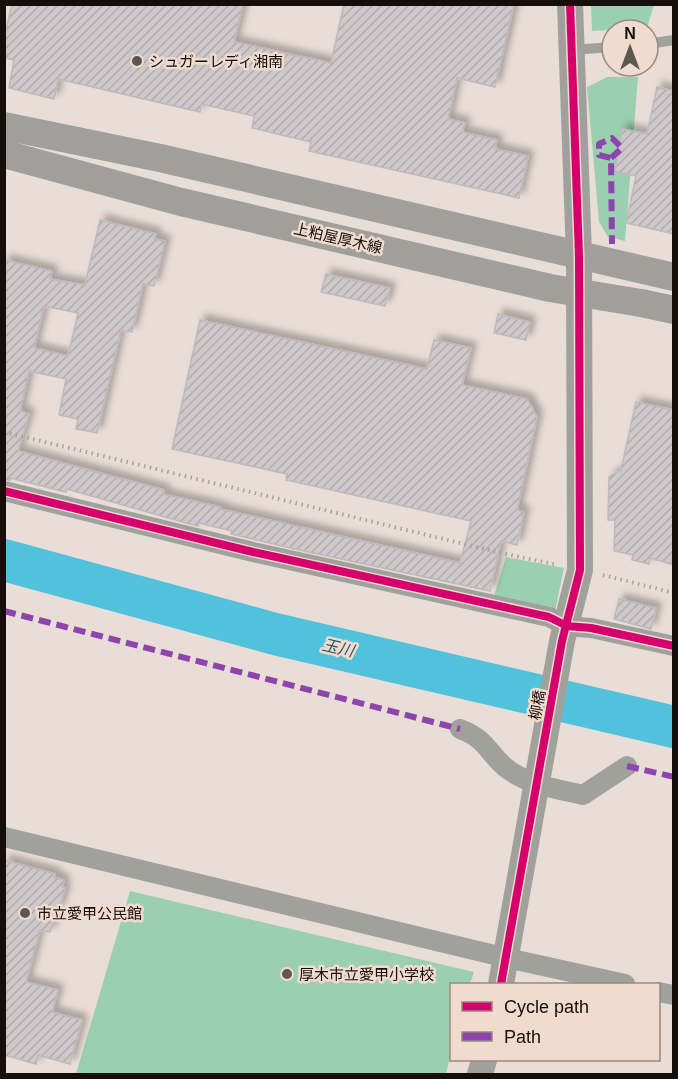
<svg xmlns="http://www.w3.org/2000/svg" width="678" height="1079" font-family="Arial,'Noto Sans JP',sans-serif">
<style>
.park{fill:#9ad0af}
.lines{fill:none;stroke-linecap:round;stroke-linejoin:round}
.river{stroke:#52c2dc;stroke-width:42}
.building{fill:url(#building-hatch);stroke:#bfb9bb;stroke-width:1.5;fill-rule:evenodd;filter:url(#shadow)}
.path{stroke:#a5a19d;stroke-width:4;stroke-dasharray:1.5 4.5;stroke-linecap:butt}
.service{stroke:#a0a09d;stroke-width:10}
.minor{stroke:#a0a09d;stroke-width:20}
.tertiary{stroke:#a0a09d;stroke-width:26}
.secondary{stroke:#a19f9b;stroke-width:28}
.quiet{stroke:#8e44ad;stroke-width:6;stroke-dasharray:12 6;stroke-linecap:butt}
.cycleway-casing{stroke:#f1dbcf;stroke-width:11}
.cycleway{stroke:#d6006c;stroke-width:8}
.poi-dot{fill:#5f5652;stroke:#f1dbcf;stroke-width:2}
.labels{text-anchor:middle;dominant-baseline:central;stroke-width:5;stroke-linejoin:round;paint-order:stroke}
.poi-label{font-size:15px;fill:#150e0a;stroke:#f1dbcf;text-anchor:start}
.street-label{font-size:15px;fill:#150e0a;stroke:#f1dbcf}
.water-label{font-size:16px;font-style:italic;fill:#1e5667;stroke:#f1dbcf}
</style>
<defs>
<pattern id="building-hatch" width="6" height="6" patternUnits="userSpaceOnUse" patternTransform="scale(1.5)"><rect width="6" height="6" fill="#cec8ca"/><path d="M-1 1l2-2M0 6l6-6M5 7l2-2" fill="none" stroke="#b0abac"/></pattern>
<filter id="shadow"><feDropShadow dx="5.5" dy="-5.5" stdDeviation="3" flood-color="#0004"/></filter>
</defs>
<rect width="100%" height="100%" fill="#e9ddd7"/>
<!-- park -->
<path class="park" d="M591,5V4L654,5L647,28L592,31Z
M607,77H638L625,241L608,237L599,222L587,87Z
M506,557L564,568L555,611L493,599Z
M130,891L474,972L470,984H452L451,1053L446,1074H76Z"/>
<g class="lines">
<!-- river -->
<path class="river" d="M4,560L275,634L674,727"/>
</g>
<!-- building -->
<path class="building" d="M12,4H243L234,42L331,63L344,4H514L495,87L457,78L448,119L465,123L462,132L497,140L495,149L528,156L519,198L309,151L311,142L252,128L254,116L201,104L200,112L58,79L54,99L9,88L14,60L4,58V39Z
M657,87L674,91V234L626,223L636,176L615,171L622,129L647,134Z
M100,220L156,234L154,239L165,241L154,286L143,284L132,332L121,330L97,433L76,429L78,419L59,415L66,379L29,371L20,411L29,414L18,451L164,490L163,494L220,507V509L460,563L471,521L286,480L287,474L172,449L200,320L427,369L434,340L471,348L462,385L527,399L537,417L517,510L524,512L517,545L501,541L490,591L290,548L231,534L232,531L199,523L198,526L186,523L67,489L66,492L10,478V480L4,479V260L52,271L50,279L85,285ZM44,306L78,313L68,356L34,348Z
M326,274L390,288L385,306L321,292Z
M498,314L530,322L526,340L494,333Z
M636,402L674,410V551L671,564L650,558L649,564L632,560L633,555L614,551L615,520H608L609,477L621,470Z
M619,599L656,608L651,629L614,619Z
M4,860L55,874L54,877L64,880L62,887L65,888L60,907L58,906L50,932L40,930L26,982L58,990L52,1012L82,1020L70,1064L38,1055L36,1064L4,1055Z"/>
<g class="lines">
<!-- path -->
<path class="path" d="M4,432L501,553L558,565
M603,575L674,593"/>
<!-- service -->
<path class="service" d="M648,44L674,40
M573,50L612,47"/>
<!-- minor -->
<path class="minor" d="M4,491L253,552L549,617L567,626L591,628L674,646
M460,729C488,740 486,751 505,767C527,785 557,789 583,795L627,766
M4,837L507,958L625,984
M658,992L674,995"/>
<!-- tertiary -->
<path class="tertiary" d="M501,984L562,641L580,570L579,256L570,4
M480,1074L484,1060"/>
<!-- secondary -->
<path class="secondary" d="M4,126L160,158L674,277
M4,154L181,202L550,288L641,303L674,310"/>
<!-- quiet -->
<path class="quiet" d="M611,158L622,148L612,138L599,144V155L611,158L612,244
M4,611L460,729
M627,766L674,777"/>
<!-- cycleway casing -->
<g class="cycleway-casing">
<path id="cycleway" d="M4,491L253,552L549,617L567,626L591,628L674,646
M501,984L562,641L580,570L579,256L570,4"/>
</g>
<!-- cycleway -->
<use href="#cycleway" class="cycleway"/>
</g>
<!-- markers -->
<g class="poi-dot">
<circle cx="137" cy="61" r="6"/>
<circle cx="25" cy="913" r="6"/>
<circle cx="287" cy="974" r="6"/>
</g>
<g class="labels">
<!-- poi labels -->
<g class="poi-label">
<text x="149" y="61">シュガーレディ湘南</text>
<text x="37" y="913">市立愛甲公民館</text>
<text x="299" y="974">厚木市立愛甲小学校</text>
</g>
<!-- street labels -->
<g class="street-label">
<text transform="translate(338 238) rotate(13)">上粕屋厚木線</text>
<text transform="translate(537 705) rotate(-80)">柳橋</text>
</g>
<!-- water labels -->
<g class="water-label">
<text transform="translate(338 648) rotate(13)">玉川</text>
</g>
</g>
<!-- border -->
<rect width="678" height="1079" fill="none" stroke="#150e0a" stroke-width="12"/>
<!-- legend -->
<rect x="450" y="983" width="210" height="78" fill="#f1dbcf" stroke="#998980" stroke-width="1.5"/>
<rect x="462" y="1002" width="30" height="9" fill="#d6006c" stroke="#998980" stroke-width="1.5"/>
<text x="504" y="1013" font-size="18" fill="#150e0a">Cycle path</text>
<rect x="462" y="1032" width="30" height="9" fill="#8e44ad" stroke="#998980" stroke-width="1.5"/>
<text x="504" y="1043" font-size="18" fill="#150e0a">Path</text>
<!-- north arrow -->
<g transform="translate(630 48)"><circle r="28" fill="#f1dbcf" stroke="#998980" stroke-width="1.5"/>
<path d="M0-4.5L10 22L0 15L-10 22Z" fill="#5f5652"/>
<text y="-9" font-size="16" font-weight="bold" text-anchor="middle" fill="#150e0a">N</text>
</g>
</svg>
